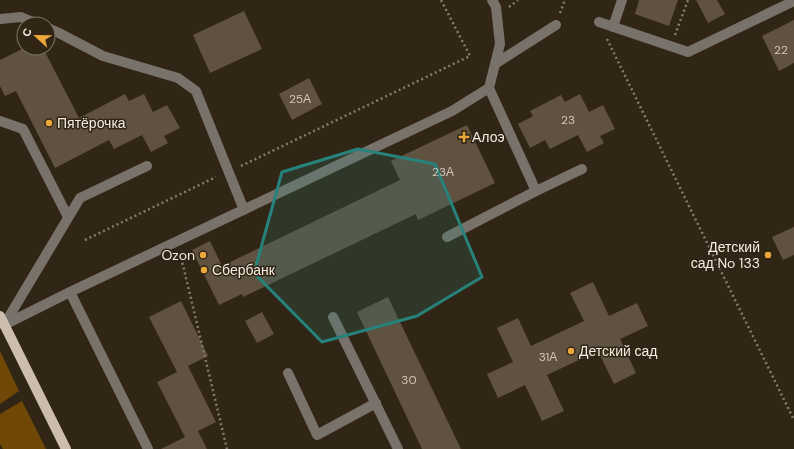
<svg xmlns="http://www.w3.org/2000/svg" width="794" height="449" font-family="'DM Sans',sans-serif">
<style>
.green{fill:#6e4804}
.building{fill:#605241}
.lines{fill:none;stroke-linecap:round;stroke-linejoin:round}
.path{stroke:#867c6e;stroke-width:2.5;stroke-dasharray:2 3;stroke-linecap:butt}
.minor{stroke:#79726a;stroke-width:10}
.major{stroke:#cbbead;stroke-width:10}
.marked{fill:#26827a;fill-opacity:0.2;stroke:#26827a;stroke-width:3;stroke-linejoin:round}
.poi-dot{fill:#eda83c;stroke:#312515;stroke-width:1.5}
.labels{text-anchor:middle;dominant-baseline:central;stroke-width:3;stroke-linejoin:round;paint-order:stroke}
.number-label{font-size:12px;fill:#d0c6ba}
.poi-label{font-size:14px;fill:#f5ede3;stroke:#312515;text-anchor:start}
</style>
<rect width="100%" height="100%" fill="#312515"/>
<!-- green -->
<path class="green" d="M0,351L19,391L0,404Z
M22,401L46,449H3L0,444V414Z"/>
<!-- building -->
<path class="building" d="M639,0H678L669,26L635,14Z
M696,0H717L725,14L708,23Z
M244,11L262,49L210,73L193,35Z
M794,20V63L779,71L762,36Z
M24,48H43L79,118L125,94L129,101L144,94L153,112L167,105L180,128L164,136L168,143L151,152L142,135L114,149L109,140L55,168L16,91L5,96L0,86V60Z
M309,78L322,104L292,120L279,94Z
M580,94L589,112L603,105L615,129L600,136L604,143L587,152L578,135L550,149L545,140L530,148L518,124L533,116L530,111L561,95L565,102Z
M467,125L495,183L418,220L416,214L243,297L242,294L219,305L192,250L210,241L222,266L400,180L391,161Z
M794,227V255L783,260L772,237Z
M593,282L609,316L637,303L648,326L620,339L636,373L614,384L598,351L547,375L564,411L542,421L525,385L498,398L487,374L513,362L497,328L518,318L531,346L584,321L570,293Z
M388,297L461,449H422L357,312Z
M181,301L208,356L188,366L216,422L198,431L207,449H161L185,437L157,382L177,372L149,317Z
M262,312L274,334L257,343L245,321Z"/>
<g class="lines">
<!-- path -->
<path class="path" d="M509,7L518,0
M560,13L565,0
M675,35L688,0
M607,39L794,420
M241,166L470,56L441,0
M85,240L216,177
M180,253L227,449"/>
<!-- minor -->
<path class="minor" d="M0,19L21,17L38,24
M599,22L688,52L794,1
M613,27L622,0
M48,28L57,32L103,56L178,78L196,91L244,210
M495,64L556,25
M489,88L536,191
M0,121L23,129L68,217
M447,237L536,191L582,169
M70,292L148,449
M333,317L398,449
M4,325L70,292L452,111L489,88L500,44L496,7L492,0
M4,325L80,198L147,166
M288,373L317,435L376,403"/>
<!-- major -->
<path class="major" d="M0,316L66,449"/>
</g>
<!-- marked area -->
<path class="marked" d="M358,149L435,164L482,277L417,316L322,342L254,273L282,172Z"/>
<!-- markers -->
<g class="poi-dot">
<circle cx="49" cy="123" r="4"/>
<path d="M462 131h4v4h4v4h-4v4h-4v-4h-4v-4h4z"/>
<circle cx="203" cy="255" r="4"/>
<circle cx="768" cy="255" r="4"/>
<circle cx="204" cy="270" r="4"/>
<circle cx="571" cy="351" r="4"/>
</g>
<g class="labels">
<!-- number labels -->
<g class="number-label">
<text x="781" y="50">22</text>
<text x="300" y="99">25А</text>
<text x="568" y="120">23</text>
<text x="443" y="172">23А</text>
<text x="548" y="357">31А</text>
<text x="409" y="380">30</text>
</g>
<!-- poi labels -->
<g class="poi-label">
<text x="57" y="123">Пятёрочка</text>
<text x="472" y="137">Алоэ</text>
<text x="760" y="247" text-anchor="end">Детский<tspan x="760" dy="16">сад No 133</tspan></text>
<text x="195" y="255" text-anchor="end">Ozon</text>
<text x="212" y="270">Сбербанк</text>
<text x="579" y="351">Детский сад</text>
</g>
</g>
<!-- north arrow -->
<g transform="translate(36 36) rotate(292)"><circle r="19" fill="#312515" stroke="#7f7567"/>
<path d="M0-3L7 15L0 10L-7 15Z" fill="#eda83c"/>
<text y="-6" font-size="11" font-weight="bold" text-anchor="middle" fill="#f5ede3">С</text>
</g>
</svg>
